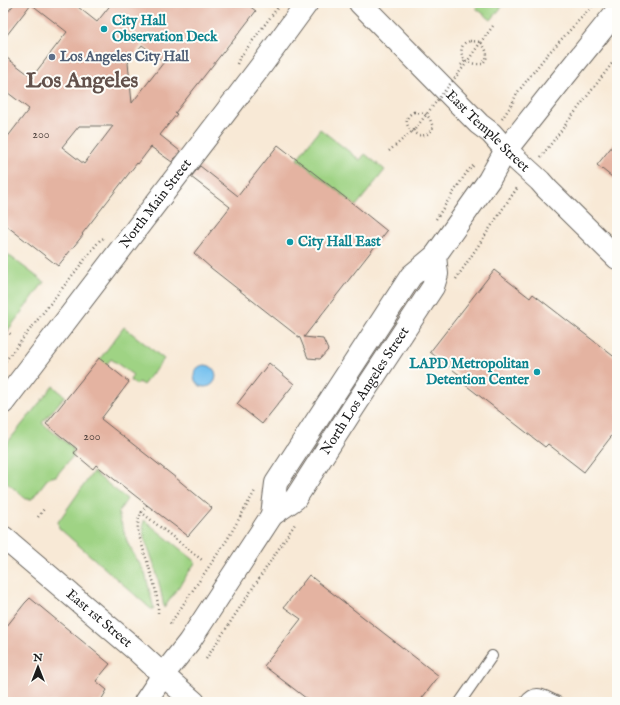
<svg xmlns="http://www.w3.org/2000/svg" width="620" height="705" font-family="'IM FELL English',serif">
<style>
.green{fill:#9fd384;stroke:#5e7850}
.water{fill:#76c1ef;stroke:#496e86}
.building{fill:#e4b3a1;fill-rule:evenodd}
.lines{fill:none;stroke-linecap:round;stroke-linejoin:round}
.service-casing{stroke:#69645d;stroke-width:12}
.secondary-casing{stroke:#69645d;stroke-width:24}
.primary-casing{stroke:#69645d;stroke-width:24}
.path{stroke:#69645d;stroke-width:2.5;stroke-dasharray:1 3;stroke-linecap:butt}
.service{stroke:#fff;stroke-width:10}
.secondary{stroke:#fff;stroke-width:22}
.primary{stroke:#fff;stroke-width:22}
.path-bridge{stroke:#69645d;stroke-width:2.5;stroke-dasharray:1 3;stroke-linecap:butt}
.culture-dot{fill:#0f9aa8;stroke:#fdfcf7;stroke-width:1.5}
.service-dot{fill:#5c6f8a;stroke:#fdfcf7;stroke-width:1.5}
.labels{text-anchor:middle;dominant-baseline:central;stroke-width:4;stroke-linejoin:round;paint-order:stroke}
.number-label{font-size:12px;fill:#4e423d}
.culture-label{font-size:14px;font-weight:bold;fill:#0d838f;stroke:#fdfcf7;text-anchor:start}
.service-label{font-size:14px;font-weight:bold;fill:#4e5e75;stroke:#fdfcf7;text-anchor:start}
.street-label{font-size:14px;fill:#1c1c1c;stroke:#fdfcf7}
.town-label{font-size:22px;font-weight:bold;fill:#62514b;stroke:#fdfcf7}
</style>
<rect width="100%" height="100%" fill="#fdfcf7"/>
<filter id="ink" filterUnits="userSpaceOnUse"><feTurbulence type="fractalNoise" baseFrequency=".025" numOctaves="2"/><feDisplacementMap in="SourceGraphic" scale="8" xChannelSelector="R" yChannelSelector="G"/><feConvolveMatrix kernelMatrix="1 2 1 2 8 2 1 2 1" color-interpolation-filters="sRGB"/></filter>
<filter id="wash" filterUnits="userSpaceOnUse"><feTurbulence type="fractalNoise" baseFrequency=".012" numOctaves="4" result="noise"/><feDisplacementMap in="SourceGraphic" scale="16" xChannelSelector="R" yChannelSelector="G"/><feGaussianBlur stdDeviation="0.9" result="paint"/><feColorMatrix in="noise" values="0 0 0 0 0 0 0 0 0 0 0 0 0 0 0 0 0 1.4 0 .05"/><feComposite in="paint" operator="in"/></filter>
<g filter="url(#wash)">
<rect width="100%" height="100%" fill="#f8e9d6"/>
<!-- green -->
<path class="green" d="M479,3H505L491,20L476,8Z
M320,129L360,160L365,154L385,170L356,206L297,159Z
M3,251L44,282L3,337Z
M124,327L164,359L143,385L139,382L136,385L130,380L133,375L111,359L106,365L99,360Z
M53,386L65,396L42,423L73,448V456L56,476L48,478L32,499H26L3,479V448Z
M93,472L127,499L118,513L128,544L145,573L154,609H151L59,528L58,522Z
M144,520L194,560L195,563L164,608C162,595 159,583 156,571C152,554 140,537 144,520Z"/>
<!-- water -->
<path class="water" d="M194 376a11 11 0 1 1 22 0a11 11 0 1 1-22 0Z"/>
<g id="blocks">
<!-- building -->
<path class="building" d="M15,3H73L97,22L112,3H245L256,11L232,42H231L175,113L177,114L160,135L180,151L172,162L151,147L138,164L137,163L82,234L83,235L58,266L3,223V143L29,109L3,89V55L32,77L67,32L31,4L3,40V18ZM142,45L164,62L132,103L128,63ZM79,126H113L84,164L62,147Z
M617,140V181L597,165Z
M278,145L356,206L387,231L304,337L323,339L328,350L320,359L308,358L300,338L211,268L194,253L230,207L191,177L200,166L238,196Z
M494,270L530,298L533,294L617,359V429L584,472L548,444L545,447L463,383L466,380L430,352Z
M99,358L129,382L101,419L176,478L212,508L188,536L147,505L96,465L93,469L74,453L77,449L46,424Z
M269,363L294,384L262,424L237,404Z
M309,575L439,676L419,702H311L264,666L301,619L284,607Z
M30,598L110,664L96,681L107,690L100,702H3V631L25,603Z"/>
</g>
</g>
<g filter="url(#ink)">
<use href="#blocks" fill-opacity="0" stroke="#69645d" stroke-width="1"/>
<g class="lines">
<!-- service casing -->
<g class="service-casing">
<path id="service" d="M460,702L492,656
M525,702C536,687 545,697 558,702"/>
</g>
<!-- secondary casing -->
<g class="secondary-casing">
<g id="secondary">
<path id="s1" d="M360,3L479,124L491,133L506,150L540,181L547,189L617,258"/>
<path d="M272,515L276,483L411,276L435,256L489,180L506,150L559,83L617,11"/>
<path id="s2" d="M3,537L136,650L163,675L194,702"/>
<path id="s3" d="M145,702L163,675L189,642L272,515L295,499L354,407L433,287L437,274L435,256"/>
</g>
</g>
<!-- primary casing -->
<g class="primary-casing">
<g id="primary">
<path id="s4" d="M3,403L261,66L307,3"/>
</g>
</g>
<!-- path -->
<path class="path" d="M470,41L481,42C487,51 490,56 482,64C477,64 469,64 465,60C461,56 460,48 464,44C465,42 468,42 470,41Z
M478,46L493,26
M237,64L239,59L281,3
M461,65L466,60
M414,112L425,113L430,119L433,127C424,149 393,122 414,112Z
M502,119L512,104L517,93L546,56L595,3
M389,151L415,129
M541,157L617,57
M436,219L467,172L475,164
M456,279L508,201L518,187
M3,329L12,335
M3,364L100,240L104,238
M147,505C142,511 138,517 138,525C137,534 142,543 144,552C150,570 159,595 158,613
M141,512L202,560
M38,517L44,509
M170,624L227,540L255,491
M206,659L295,524"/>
<!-- service -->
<use href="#service" class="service"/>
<!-- secondary -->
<use href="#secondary" class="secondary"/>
<!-- primary -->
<use href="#primary" class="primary"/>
<!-- path-bridge -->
<path class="path-bridge" d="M415,129L465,65L478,46"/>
</g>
</g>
<!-- markers -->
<g class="culture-dot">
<circle cx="104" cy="29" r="4"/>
<circle cx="290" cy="242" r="4"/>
<circle cx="537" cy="372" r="4"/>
</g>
<circle class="service-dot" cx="52" cy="57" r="4"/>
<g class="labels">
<!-- number labels -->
<g class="number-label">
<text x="41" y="134">200</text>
<text x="92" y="436">200</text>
</g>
<!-- culture labels -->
<g class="culture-label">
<text x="112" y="21">City Hall<tspan x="112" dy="16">Observation Deck</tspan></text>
<text x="298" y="242">City Hall East</text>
<text x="529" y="364" text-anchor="end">LAPD Metropolitan<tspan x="529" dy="16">Detention Center</tspan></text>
</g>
<!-- service labels -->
<g class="service-label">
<text x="60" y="57">Los Angeles City Hall</text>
</g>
<!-- street labels -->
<g class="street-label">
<text stroke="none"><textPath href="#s1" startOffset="181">East Temple Street</textPath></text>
<text stroke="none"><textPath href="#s4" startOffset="251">North Main Street</textPath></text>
<text stroke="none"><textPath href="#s3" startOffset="383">North Los Angeles Street</textPath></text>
<text stroke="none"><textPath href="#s2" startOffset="126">East 1st Street</textPath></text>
</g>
<!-- town labels -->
<g class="town-label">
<text x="82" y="81">Los Angeles</text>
</g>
</g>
<!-- margin -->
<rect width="620" height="705" fill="none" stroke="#fdfcf7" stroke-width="16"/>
<!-- north arrow -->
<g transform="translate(38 667)" stroke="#fdfcf7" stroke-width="3" paint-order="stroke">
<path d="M0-3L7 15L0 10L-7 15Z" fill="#1c1c1c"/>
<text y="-6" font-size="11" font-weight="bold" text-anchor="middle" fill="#1c1c1c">N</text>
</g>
</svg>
